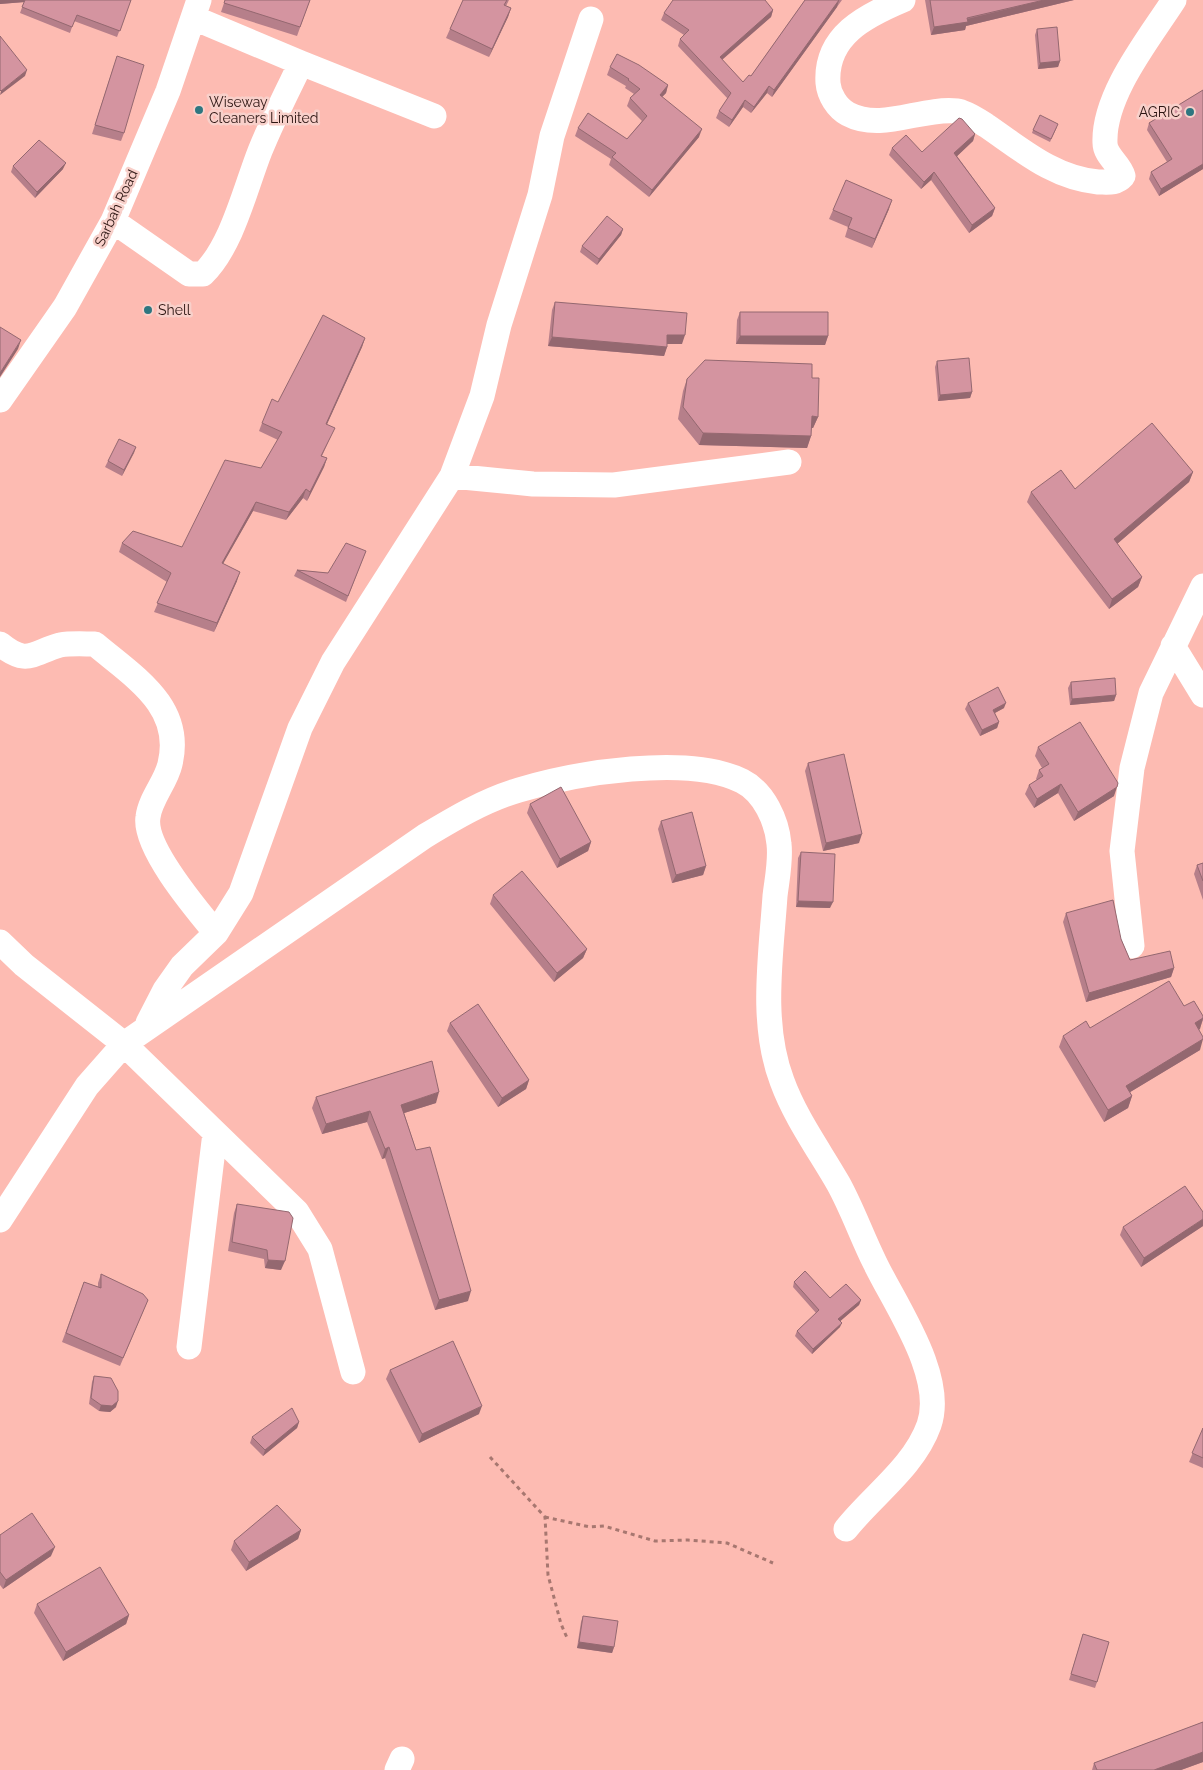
<svg xmlns="http://www.w3.org/2000/svg" width="1203" height="1770" font-family="Raleway,sans-serif">
<style>
.lines{fill:none;stroke-linecap:round;stroke-linejoin:round}
.path{stroke:#a77770;stroke-width:3;stroke-dasharray:4 4;stroke-linecap:butt}
.minor{stroke:#fff;stroke-width:25}
.wall{fill:#b67f8a}
.shaded-wall{fill:#946870}
.building{fill:#d494a0;stroke:#946870}
.poi-dot{fill:#2e7680;stroke:#f8d0ca;stroke-width:2}
.labels{text-anchor:middle;dominant-baseline:central;stroke-width:5;stroke-linejoin:round;paint-order:stroke}
.poi-label{font-size:14px;fill:#2c1512;stroke:#f8d0ca;text-anchor:start}
.street-label{font-size:14px;fill:#2c1512;stroke:#f8d0ca}
</style>
<rect width="100%" height="100%" fill="#fdbbb2"/>
<g class="lines">
<!-- path -->
<path class="path" d="M490,1457L545,1517L548,1575L561,1624L568,1640
M545,1517L590,1527L604,1526L655,1541L688,1540L727,1543L773,1563"/>
<!-- minor -->
<path class="minor" d="M903,0C865,16 825,36 828,83C829,95 837,108 848,114C882,132 921,107 957,111C966,112 979,121 987,126C1022,150 1054,178 1098,182C1107,182 1116,184 1123,176C1120,164 1105,156 1105,143C1103,95 1149,39 1174,0
M194,18L301,63L434,116
M113,221L189,274H203C232,246 245,189 260,151C272,121 287,92 301,63
M0,400L65,307L113,221L168,91L199,0
M452,476L533,484L614,485L789,462
M0,644C27,666 32,653 60,645C71,643 84,644 95,644C134,677 184,706 170,764C166,782 150,799 148,817C143,847 197,910 216,933
M1173,646L1203,695
M0,942L24,965L124,1044L87,1086L0,1220
M1132,946L1122,851L1132,768L1151,693L1203,586
M148,1023L165,990L182,966L216,933L241,893L300,728L333,662L452,476L482,396L499,325L540,195L552,136L591,19
M189,1347L215,1133
M353,1372L320,1249L297,1212L124,1044L425,836C455,818 485,800 519,790C575,773 688,754 742,781C764,792 777,821 779,844C781,861 777,879 775,896C771,956 760,1023 782,1081C795,1117 819,1150 838,1183C852,1208 862,1237 875,1263C895,1305 946,1376 929,1425C914,1467 873,1495 846,1529
M397,1770L402,1759"/>
</g>
<!-- wall -->
<path class="wall" d="M0,0H131L117,37L74,21L70,33L20,13L24,2L0,4Z
M225,0H310L297,36L221,12Z
M463,0H509L506,6L511,8L508,17L489,57L446,38L450,29Z
M805,0H842L772,97L767,93L751,113L743,107L729,127L716,118L719,111L728,99L678,46L680,39L684,35L661,20L664,13L773,10L771,17L722,60L743,82L751,76Z
M925,0H1074L966,26L965,30L931,35Z
M1037,29L1060,61L1058,67L1038,69L1035,35Z
M114,65L124,133L121,141L92,134Z
M610,67L668,85L666,93L662,97L699,137L649,197L609,165L611,159L575,136L578,128L627,139L642,121L627,106L630,98L634,94L625,88L626,86L607,75Z
M1203,90V169L1159,196L1149,179L1151,172L1167,162L1147,130L1149,123Z
M1057,127L1050,142L1032,133L1033,130Z
M975,134L973,141L957,156L995,208L992,216L969,233L931,180L921,189L889,155L892,148L922,152Z
M13,166L63,169L35,198L11,172Z
M889,209L872,248L845,237L848,227L829,219L833,210Z
M623,229L621,235L597,265L580,252L582,246Z
M555,302L682,344H667V347L664,356L548,346L552,310Z
M740,312L828,336L825,345L736,344L737,320Z
M365,338L362,347L327,424L331,436L322,456L327,458L324,467L307,501L303,498L286,520L253,511L223,563L237,581L214,632L154,612L167,582L119,552L122,543L182,547L261,468L278,440L259,431L262,423L278,402Z
M937,361L972,392L970,398L938,401L935,367Z
M812,378L818,417L813,428H811V436L807,448L699,445L678,419L683,391L687,379Z
M136,447L122,476L105,467L108,461Z
M1193,472L1189,482L1117,544L1142,577L1138,587L1109,609L1027,502L1031,492L1075,489Z
M366,551L346,602L294,576L297,570L328,573Z
M1071,682L1116,695L1114,701L1070,705L1068,688Z
M968,703L1004,708L995,713L999,722L997,728L980,736L965,709Z
M1038,747L1114,796L1074,821L1058,793L1034,808L1025,794L1029,785L1037,780L1036,779L1039,770L1042,768L1035,756Z
M808,763L859,843L823,851L805,771Z
M530,804L591,842L588,851L557,868L527,813Z
M661,821L706,866L703,875L672,883L658,829Z
M801,852L830,908L796,907L798,858Z
M1203,863V900L1194,874L1197,865Z
M493,895L587,949L583,958L554,982L490,904Z
M1066,913L1121,939L1130,960L1174,968L1171,977L1086,1002L1063,922Z
M1184,1006L1203,1016V1020L1199,1030L1200,1050L1130,1092L1132,1096L1128,1108L1104,1122L1059,1047L1063,1036L1090,1028Z
M450,1023L529,1080L526,1089L498,1107L447,1031Z
M316,1097L436,1103L404,1113L416,1150L468,1301L435,1310L385,1158L382,1159L367,1122L322,1134L312,1108Z
M237,1204L281,1270L265,1268L264,1259L228,1251L234,1213Z
M1203,1226L1141,1267L1120,1235L1123,1227Z
M101,1274L148,1300L120,1366L62,1342L84,1282L98,1287V1283Z
M794,1282L830,1298L861,1300L859,1305L840,1321V1327L812,1354L795,1336L797,1331L816,1313L793,1287Z
M390,1370L479,1414L419,1443L386,1379Z
M94,1376L116,1407L110,1412L99,1411L89,1404L92,1382Z
M299,1422L297,1428L263,1456L250,1443L252,1437Z
M1203,1428V1468L1189,1462Z
M301,1530L298,1539L246,1571L231,1550L234,1541Z
M0,1535L51,1556L3,1589L0,1585Z
M37,1604L129,1615L126,1624L63,1661L34,1613Z
M583,1616L614,1647L612,1653L577,1648L581,1622Z
M1083,1634L1097,1682L1095,1688L1069,1680Z
M1203,1722V1762L1181,1770H1092L1094,1763Z"/>
<!-- shaded-wall -->
<path class="shaded-wall" d="M0,0H25V2L0,4Z
M839,0L837,7L772,97L774,90Z
M1044,0H1074L966,26L965,30L931,35L934,27Z
M511,8L508,17L489,57L492,49Z
M773,10L771,17L717,64L720,57Z
M1060,61L1058,67L1038,69L1040,63Z
M27,70L25,76L0,95L1,91Z
M668,85L666,93L657,102L660,95Z
M769,86L767,93L751,113L754,107Z
M745,100L743,107L729,127L732,120Z
M702,129L699,137L649,197L652,190Z
M975,134L973,141L952,161L954,153Z
M66,163L63,169L35,198L37,192Z
M1203,164V169L1159,196L1161,189Z
M934,172L931,180L921,189L924,182Z
M892,200L889,209L872,248L875,239Z
M995,208L992,216L969,233L972,225Z
M623,229L621,235L597,265L599,259Z
M667,335H685L682,344H664Z
M740,336H828L825,345L736,344Z
M552,337L667,347L664,356L548,346Z
M365,338L362,347L323,433L326,424Z
M21,340L18,349L0,377V373Z
M972,392L970,398L938,401L940,395Z
M812,416L818,417L813,428H807Z
M703,433L811,436L807,448L699,445Z
M136,447L134,453L122,476L124,470Z
M327,458L324,467L307,501L310,492Z
M1193,472L1189,482L1110,550L1114,539Z
M306,489L303,498L286,520L289,512Z
M256,502L253,511L219,571L222,563Z
M240,572L237,581L214,632L217,623Z
M1142,577L1138,587L1109,609L1112,599Z
M1116,695L1114,701L1070,705L1072,699Z
M1006,703L1004,708L991,715L993,710Z
M999,722L997,728L980,736L982,730Z
M1061,784L1058,793L1034,808L1037,799Z
M1117,787L1114,796L1074,821L1078,812Z
M862,834L859,843L823,851L826,843Z
M591,842L588,851L557,868L560,859Z
M706,866L703,875L672,883L676,875Z
M798,901L833,902L830,908L796,907Z
M587,949L583,958L554,982L557,973Z
M1174,968L1171,977L1086,1002L1089,993Z
M1203,1018L1200,1029L1190,1035L1195,1023Z
M1203,1039L1200,1050L1122,1097L1126,1086Z
M529,1080L526,1089L498,1107L502,1098Z
M439,1092L436,1103L398,1115L401,1105Z
M1132,1096L1128,1108L1104,1122L1108,1110Z
M370,1111L367,1122L322,1134L326,1124Z
M389,1147L385,1158L382,1159L385,1149Z
M1203,1219V1226L1141,1267L1144,1258Z
M268,1260L285,1261L281,1270L265,1268Z
M471,1291L468,1301L435,1310L439,1300Z
M861,1300L859,1305L837,1324L838,1319Z
M842,1323L840,1327L812,1354L813,1349Z
M118,1401L116,1407L110,1412L99,1411L101,1405Z
M482,1406L479,1414L419,1443L422,1434Z
M299,1422L297,1428L263,1456L265,1450Z
M301,1530L298,1539L246,1571L249,1562Z
M55,1547L51,1556L3,1589L6,1580Z
M129,1615L126,1624L63,1661L66,1652Z
M579,1642L614,1647L612,1653L577,1648Z
M1203,1752V1762L1181,1770H1154Z"/>
<!-- building -->
<path class="building" d="M25,0H131L120,31L77,15L72,27L22,7Z
M225,0H310L300,27L224,3Z
M463,0H507L504,5L511,8L492,49L450,29Z
M673,0H765L773,10L720,57L743,82L749,75L751,76L805,0H839L774,90L769,86L754,107L745,100L732,120L719,111L731,93L680,39L689,30L664,13Z
M930,0H1044L967,18L968,22L934,27Z
M1057,27L1060,61L1040,63L1037,29Z
M0,36L27,70L1,91L0,90Z
M617,54L639,65L668,85L660,95L702,129L652,190L612,157L616,153L578,128L588,113L627,139L647,116L630,98L640,89L628,80L629,79L610,67Z
M117,56L144,65L124,133L95,125Z
M1203,90V164L1161,189L1151,172L1172,159L1149,123Z
M1040,115L1058,124L1051,139L1033,130Z
M959,118L962,119L975,134L954,153L995,208L972,225L934,172L924,182L892,148L906,135L922,152Z
M39,140L66,163L37,192L13,166Z
M846,180L892,200L875,239L848,228L852,218L833,210Z
M607,216L623,229L599,259L582,246Z
M555,302L687,313L685,335H667V347L552,337Z
M740,312H828V336H740Z
M323,315L365,338L326,424L335,428L321,456L327,458L310,492L306,489L289,512L256,502L222,563L240,572L217,623L157,603L171,573L122,543L133,531L182,547L225,460L261,468L282,432L262,423L272,399L278,402Z
M0,327L21,340L0,373Z
M969,358L972,392L940,395L937,361Z
M705,360L812,364V378H819L818,417L812,416L811,436L703,433L683,407L687,379Z
M1152,423L1193,472L1114,539L1142,577L1112,599L1031,492L1061,470L1075,489Z
M119,439L136,447L124,470L108,461Z
M346,543L366,551L348,596L297,570L328,573Z
M1115,678L1116,695L1072,699L1071,682Z
M998,687L1006,703L993,710L999,722L982,730L968,703Z
M1080,722L1118,783L1117,787L1078,812L1061,784L1037,799L1029,785L1043,776L1039,770L1049,764L1038,747Z
M844,754L862,834L826,843L808,763Z
M561,787L591,842L560,859L530,804Z
M692,812L706,866L676,875L661,821Z
M801,852L835,854L833,902L798,901Z
M1203,863V881L1197,865Z
M522,871L587,949L557,973L493,895Z
M1113,900L1121,939L1130,960L1170,951L1174,968L1089,993L1066,913Z
M1169,981L1184,1006L1194,1001L1203,1016V1018L1195,1023L1203,1037V1039L1126,1086L1132,1096L1108,1110L1063,1036L1086,1021L1090,1028Z
M478,1004L529,1080L502,1098L450,1023Z
M432,1061L439,1092L401,1105L416,1150L430,1147L471,1291L439,1300L389,1147L385,1149L370,1111L326,1124L316,1097Z
M1185,1186L1203,1212V1219L1144,1258L1123,1227Z
M237,1204L289,1212L293,1218L285,1261L268,1260L267,1250L232,1242Z
M805,1271L830,1298L846,1284L861,1300L838,1319L842,1323L813,1349L797,1331L819,1310L794,1282Z
M101,1274L143,1294L148,1300L123,1358L66,1333L84,1282L101,1288Z
M453,1341L482,1406L422,1434L390,1370Z
M94,1376L111,1378L118,1391V1401L112,1406L101,1405L91,1398Z
M292,1408L299,1422L265,1450L252,1437Z
M1203,1428V1458L1192,1453Z
M277,1505L301,1530L249,1562L234,1541Z
M32,1513L55,1547L6,1580L0,1572V1535Z
M100,1567L129,1615L66,1652L37,1604Z
M583,1616L618,1621L614,1647L579,1642Z
M1083,1634L1109,1642L1097,1682L1071,1674Z
M1203,1722V1752L1154,1770H1097L1094,1763Z"/>
<!-- markers -->
<g class="poi-dot">
<circle cx="199" cy="110" r="5"/>
<circle cx="1190" cy="112" r="5"/>
<circle cx="148" cy="310" r="5"/>
</g>
<g class="labels">
<!-- poi labels -->
<g class="poi-label">
<text x="209" y="102">Wiseway<tspan x="209" dy="16">Cleaners Limited</tspan></text>
<text x="1180" y="112" text-anchor="end">AGRIC</text>
<text x="158" y="310">Shell</text>
</g>
<!-- street labels -->
<g class="street-label">
<text transform="translate(116 208) rotate(-65)">Sarbah Road</text>
</g>
</g>
</svg>
